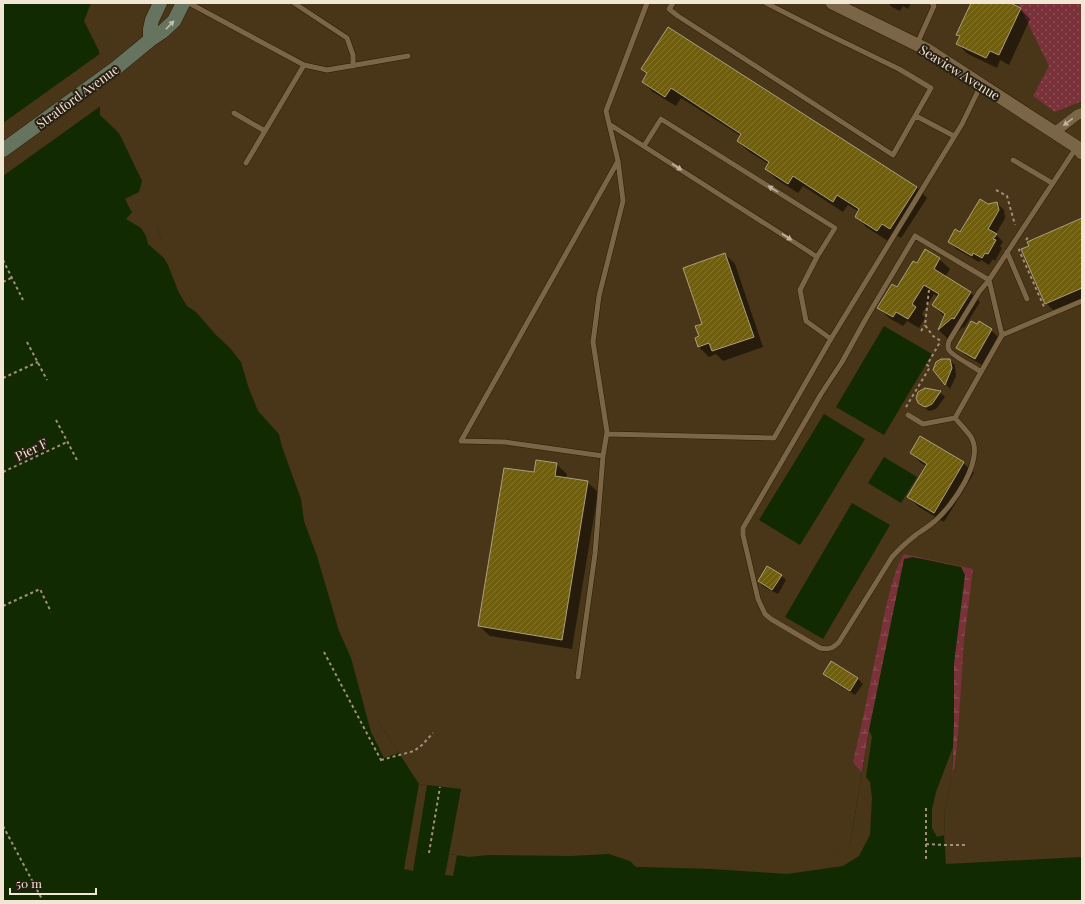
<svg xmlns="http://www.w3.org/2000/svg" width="1085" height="904" font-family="'Playfair Display',serif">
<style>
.wetland{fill:url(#wetland-marsh)}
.park{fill:url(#park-dots)}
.water{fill:#122a02}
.pier{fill:#493518}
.shadow{fill:#0007}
.building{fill:url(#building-hatch);stroke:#aaa07c}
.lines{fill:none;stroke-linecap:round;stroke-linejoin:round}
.service-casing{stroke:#2e1c00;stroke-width:6}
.minor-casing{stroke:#2e1c00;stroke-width:11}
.tertiary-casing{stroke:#2e1c00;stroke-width:14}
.secondary-casing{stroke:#2e1c00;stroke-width:15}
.path{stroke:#a1917a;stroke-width:2;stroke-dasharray:3 3;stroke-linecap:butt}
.service{stroke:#7a6547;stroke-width:5}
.minor{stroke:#7a6547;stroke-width:10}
.tertiary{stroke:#7a6547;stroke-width:13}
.secondary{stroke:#66735e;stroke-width:14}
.oneway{fill:#c1beab}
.oneway2{fill:#c2b29c}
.labels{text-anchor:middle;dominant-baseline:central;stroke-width:4;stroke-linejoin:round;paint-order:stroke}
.street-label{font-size:13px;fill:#f2e6d5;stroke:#281f12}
</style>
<defs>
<pattern id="wetland-marsh" width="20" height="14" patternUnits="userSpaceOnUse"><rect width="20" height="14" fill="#79323a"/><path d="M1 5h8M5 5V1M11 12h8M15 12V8" fill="none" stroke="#8c5056"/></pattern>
<pattern id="park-dots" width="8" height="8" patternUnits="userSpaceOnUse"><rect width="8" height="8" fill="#79323a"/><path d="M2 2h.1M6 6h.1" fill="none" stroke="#8c5056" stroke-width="1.8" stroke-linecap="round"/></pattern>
<pattern id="building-hatch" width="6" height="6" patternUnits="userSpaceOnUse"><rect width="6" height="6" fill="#6f5e0e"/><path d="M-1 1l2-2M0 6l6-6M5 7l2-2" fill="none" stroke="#847530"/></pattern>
</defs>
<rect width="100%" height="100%" fill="#493518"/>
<!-- wetland -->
<path class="wetland" d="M904,554L973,569L964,640L958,733L955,763L952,777L936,792L870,782L853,762C864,716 873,668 883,621C888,599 892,574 904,554Z"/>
<!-- park -->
<path class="park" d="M1018,3H1082V101L1055,112L1033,96L1049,66Z"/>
<!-- water -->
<path class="water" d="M3,3H91L84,21L99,51L100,115L119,133L142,181L139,192L125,199L131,211L157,227L161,239L199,312L239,352L260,403L274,428L282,433L318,532L380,724L419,784L461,789L449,854L469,857L488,855L570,856L577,847L639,858L830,860L850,845L869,730L904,559L913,557L961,567L965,575L954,664V721L952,777L945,807L944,835L946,864L1082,857V901H3Z
M884,326L932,354L884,435L836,407Z
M824,414L865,439L800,545L759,520Z
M884,457L917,477L901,503L868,483Z
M852,503L890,525L823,639L785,617Z"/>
<!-- pier -->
<path class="pier" d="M101,53L102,105L3,176V123Z
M134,210L145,216L156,219L157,227L161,239L165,243L201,311L241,351L253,371L262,402L276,427L284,432L320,532L376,704L380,724L399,753L384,758L371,732L351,658L339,631L317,556L304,521L301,499L282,447L279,434L258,411L248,386L241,362L230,348L216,335L196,312L187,306L179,293L168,265L164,258L148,244L146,236L141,228L126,219Z
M869,730L872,737L866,777L870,782L872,798L870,835L859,856L843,866L787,874L712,869L642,867H636L630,861L609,854L570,856L571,852L577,845L628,846L639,856L737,854L829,858L840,850L850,845Z
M953,747L952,777L945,807L944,835L937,837L932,828V809L936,792Z
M419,784L427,785L413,871L404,869Z
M449,854L457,855L453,876L445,875Z"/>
<!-- shadow -->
<path class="shadow" d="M888,3H911L908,9L903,6L900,11L892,7Z
M972,3H1007L1020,9L1030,19L1009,65L1000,60L997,68L968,54L957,44L960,38L957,35Z
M642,69L917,187L927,198L901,238L893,233L888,241L866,227L856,216L859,212L848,205L843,212L803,186L798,193L776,179L766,169L769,164L748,151L738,141L741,136L681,98L676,106L653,92L643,82L648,74Z
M997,203L1004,210L1005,218L996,234L1003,242L1000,246L1002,248L995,261L993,259L989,265L981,260L979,262L956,249L949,241L961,234L988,205Z
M1082,219V302L1056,313L1046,303Z
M926,251L939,259L950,269L945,277L970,292L980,302L964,328L963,327L949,340L939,330L945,317L933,305L938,297L934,294L922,314L925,318L919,328L907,321L903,326L889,318L878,307L917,265Z
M725,254L735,264L763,347L723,361L716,354L709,357L699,347L696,338L700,337Z
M991,330L999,338L982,365L965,355L957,347Z
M950,360L955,365L956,376L950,389L934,370Z
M923,390L940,392L945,397L936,409L929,411L919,403Z
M911,453L963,463L974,473L944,522L919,507L908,497L927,466L921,463Z
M556,464L567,474L566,478L587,482L598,492L572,649L490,636L479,626L535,474Z
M781,575L786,580L778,594L764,587L759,582Z
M832,663L858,679L863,684L855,695L829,679L825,674Z"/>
<!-- building -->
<path class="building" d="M971,3H1010L1021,8L999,55L990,51L986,58L956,44L960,36L956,35Z
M668,27L917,187L890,229L882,224L877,231L855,217L859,209L837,195L833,202L793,176L788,184L765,169L769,162L737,141L741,134L671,88L665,97L642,82L647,73L641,69Z
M980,199L988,204L997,202L999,210L988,229L997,234L993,239L996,240L988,254L985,253L982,258L973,253L972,256L948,242L955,229L960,232Z
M1082,218V288L1045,304L1021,249L1029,246L1027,242Z
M925,249L940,258L934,269L971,292L954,319L952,318L938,330L945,314L932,305L939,294L924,285L912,304L916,307L908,319L896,312L893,317L877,308L892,284L897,287L913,261L917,263Z
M725,253L754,337L712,351L709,343L698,347L695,338L699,336L695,326L702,324L683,268Z
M971,321L977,324L979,321L992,329L975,359L956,348Z
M941,359H950L952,368L945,385L933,370L936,362Z
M925,388L941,391L932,404L926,407L923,406L918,403L916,398L918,392Z
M920,436L964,462L934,513L907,497L927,464L910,453Z
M536,460L557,463L555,476L588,481L562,640L478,626L504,468L534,472Z
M767,566L782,575L772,590L758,581Z
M831,661L858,678L850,691L823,674Z"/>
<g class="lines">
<!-- service casing -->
<g class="service-casing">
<path id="service" d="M189,3L304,65L327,70L408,56
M294,3L347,38L353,55V66
M673,3L669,9L678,16L893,155L931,88L899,69L823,32L766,3
M917,44L934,6L932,3
M234,113L265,131
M916,116L954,136
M609,124L808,251L817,257L835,228L661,119L644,146
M1013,160L1052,183
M618,161L461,441L505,442L603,456L607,432L593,342L599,296L623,201L618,161L606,111L647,3
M246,163L304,65
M915,236L989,280L1002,335L955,418C960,424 967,431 971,437C985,461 952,506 935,521C929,526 923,530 917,534C908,541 900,548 892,557L839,642C833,648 829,650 820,648L771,619L765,614L758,599L743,535V528L821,394L842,362L864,322Z
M1007,252L1027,299
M817,257L800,290L806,321L831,339
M1002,335L1082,301
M981,372C975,367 952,356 949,350C947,347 948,344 949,341L979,292L989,280L1076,148
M908,415L923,424L955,418
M607,434L774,438L829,342L962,124L981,85
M578,677L595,554L603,456"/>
</g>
<!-- minor casing -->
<g class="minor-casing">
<path id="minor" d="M1055,132L1077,115L1082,113"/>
</g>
<!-- tertiary casing -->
<g class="tertiary-casing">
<path id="tertiary" d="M832,3L926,49L1077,147L1082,153"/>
</g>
<!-- secondary casing -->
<g class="secondary-casing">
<path id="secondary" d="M150,40V29L152,20L160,3
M3,150L116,68L150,40L162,32L174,21L183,3"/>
</g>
<!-- path -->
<path class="path" d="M996,190L1007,196L1015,225
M1026,240L1029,236
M1020,249L1019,250L1045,309
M3,260L23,300
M3,282L11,278
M929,290L925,325L933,336L941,341
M921,331L925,325
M27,342L47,380
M3,378L38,362
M906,407L930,367L927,365L940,342
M56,420L78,462
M3,472L67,442
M3,606L40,589L51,612
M324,652L382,762
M381,760L414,751L422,745L433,733
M3,826L43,901
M926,844L945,845H966
M429,853L440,787
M926,859V808"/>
<!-- service -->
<use href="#service" class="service"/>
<!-- minor -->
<use href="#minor" class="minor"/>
<!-- tertiary -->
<use href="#tertiary" class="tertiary"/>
<!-- secondary -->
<use href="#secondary" class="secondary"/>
</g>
<!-- one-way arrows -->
<defs><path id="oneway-solid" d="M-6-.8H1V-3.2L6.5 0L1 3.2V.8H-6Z"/></defs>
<use class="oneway" href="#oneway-solid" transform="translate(170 25) rotate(-46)"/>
<g class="oneway2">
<use href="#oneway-solid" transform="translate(1068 122) rotate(142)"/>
<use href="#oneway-solid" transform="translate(677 167) rotate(33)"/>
<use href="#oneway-solid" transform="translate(773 189) rotate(-148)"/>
<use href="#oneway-solid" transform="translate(787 237) rotate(33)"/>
</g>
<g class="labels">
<!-- street labels -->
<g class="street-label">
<text transform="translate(960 72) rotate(32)">Seaview Avenue</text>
<text transform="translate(77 96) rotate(-36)">Stratford Avenue</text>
<text transform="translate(31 449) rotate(-26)">Pier F</text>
</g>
</g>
<!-- border -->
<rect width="1085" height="904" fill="none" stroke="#f2e6d5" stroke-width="8"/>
<!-- scale -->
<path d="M10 888v6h86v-6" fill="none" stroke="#f2e6d5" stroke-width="2"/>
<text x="16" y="888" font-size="12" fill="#f2e6d5" stroke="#281f12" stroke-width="3" paint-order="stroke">50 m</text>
</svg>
